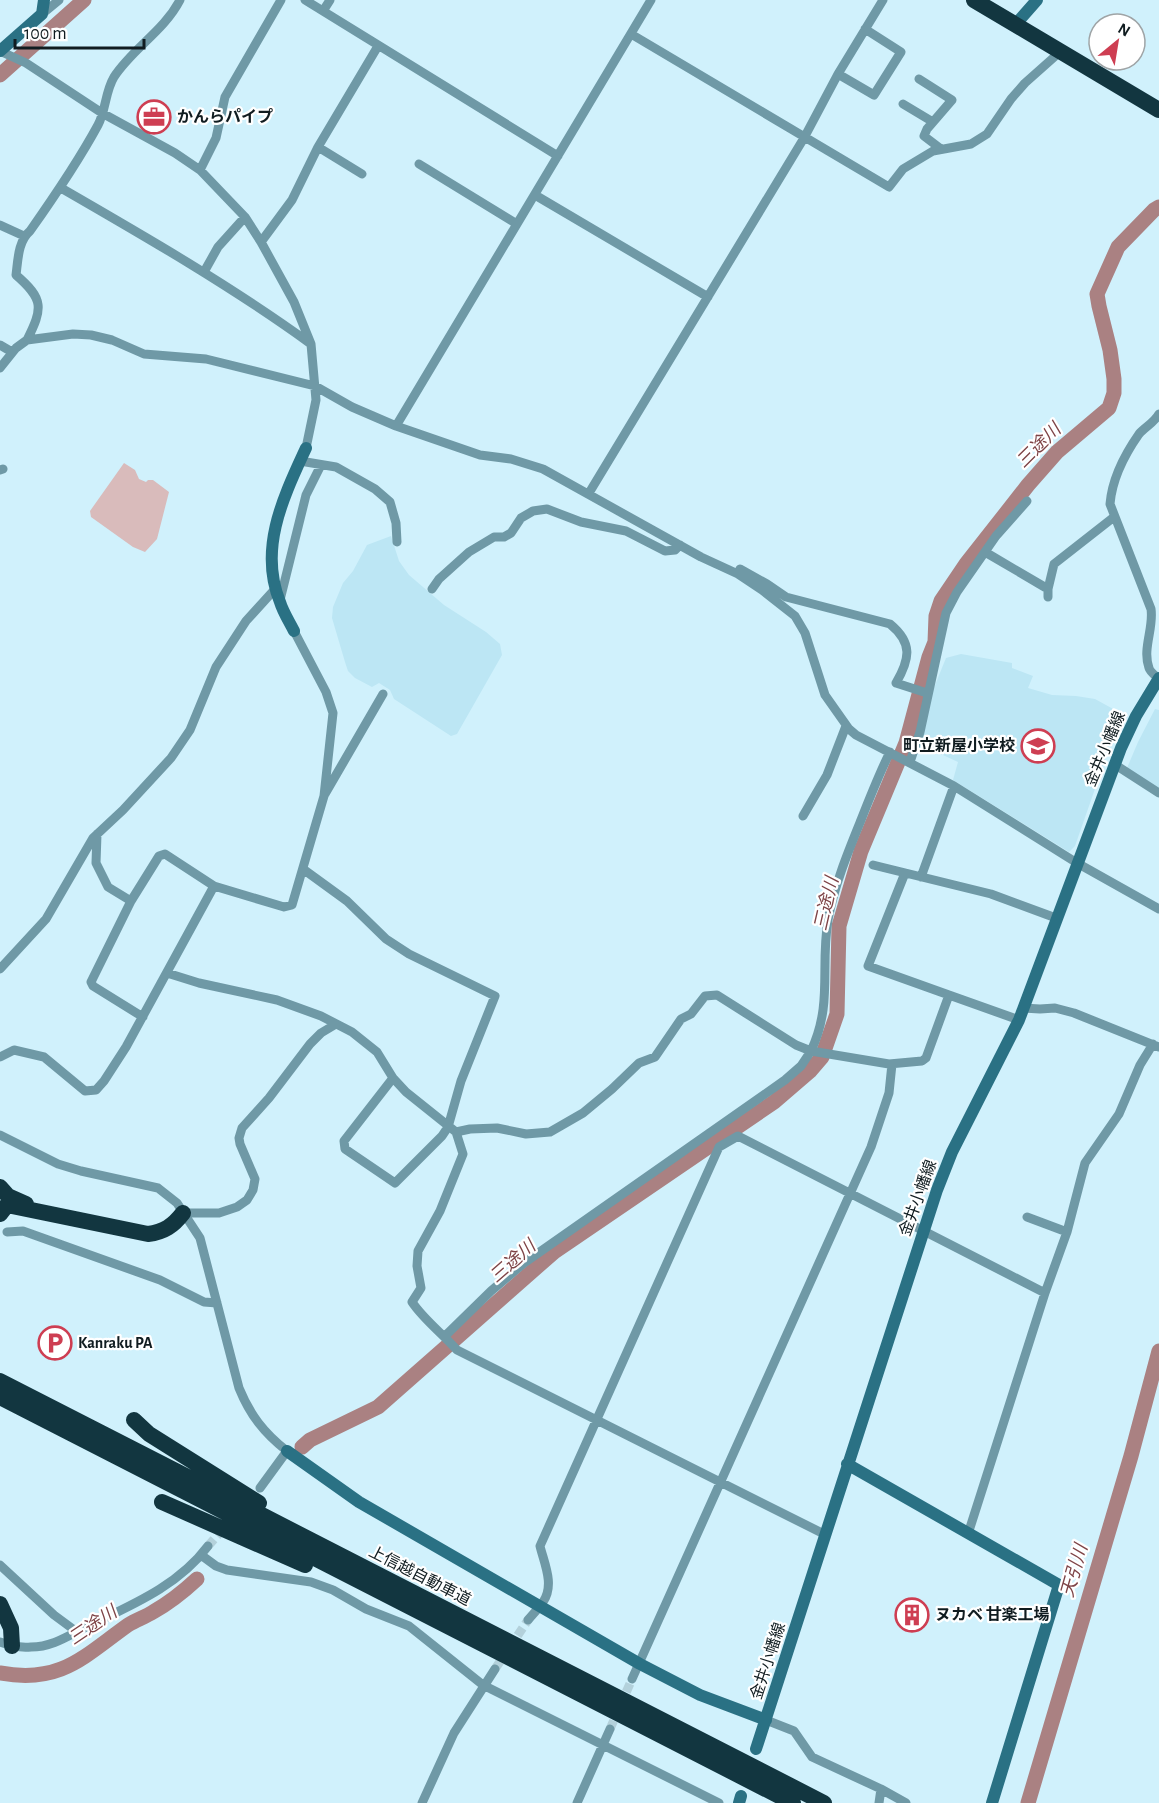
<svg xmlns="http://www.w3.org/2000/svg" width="1159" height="1803" font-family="'Alegreya Sans','Noto Sans JP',sans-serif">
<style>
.built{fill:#bce6f4}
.green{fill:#d9bbbb}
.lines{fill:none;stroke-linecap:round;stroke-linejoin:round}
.river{stroke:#aa8182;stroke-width:15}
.street-tunnel{stroke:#b3d1db;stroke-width:9;stroke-dasharray:9 4.5;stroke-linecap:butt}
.street{stroke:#6f99a6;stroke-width:9}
.secondary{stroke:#2a7184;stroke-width:12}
.highway{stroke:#123640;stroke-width:16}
.labels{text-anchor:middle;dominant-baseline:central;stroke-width:4.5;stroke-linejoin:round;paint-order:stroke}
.poi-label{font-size:16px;font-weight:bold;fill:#101c20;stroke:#fff;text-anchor:start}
.street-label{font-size:16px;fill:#101c20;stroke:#fff}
.water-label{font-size:18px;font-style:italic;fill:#7e4447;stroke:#fff}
</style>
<rect width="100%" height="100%" fill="#d0f1fc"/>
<!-- built -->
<path class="built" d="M391,536L399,561L409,575L444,605L486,632L500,644L502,655L457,734L451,736L394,699L390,690L379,683L372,687L355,678L348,671L345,662L332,618L333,607L343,583L353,571L367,545Z
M961,654L1012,663V668L1033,676L1028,688L1052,695L1076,696L1095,699L1126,716L1110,746L1075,846L1069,852L953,780L958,762L919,744L933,690L946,658Z
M1155,709L1159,710V791L1127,768L1138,742Z"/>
<!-- green -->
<path class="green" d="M124,463L135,470L139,479L146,482L148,480H153L169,492L157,539L145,552L133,547L91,517L90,511Z"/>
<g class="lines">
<!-- river -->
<path class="river" d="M0,75L84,0
M302,1447L310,1440L378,1407L554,1252L774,1102L810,1071L822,1057L837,1014L839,926L861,851L906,743L929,657L935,642L936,616L941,601L966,564L1028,485L1057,452L1109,408L1114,393V379L1110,350L1099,306L1097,294L1118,247L1154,210L1159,207
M0,1673C61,1684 83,1657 128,1625C136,1620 145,1617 153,1612C169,1603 183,1592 197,1579
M1028,1803L1131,1456L1159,1351"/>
<!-- street-tunnel -->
<path class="street-tunnel" d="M208,1546L224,1528
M495,1669L528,1620
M610,1729L632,1679"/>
<!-- street -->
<path class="street" d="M305,0L558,156
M323,11L330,0
M42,14L59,0
M631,34L889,187L903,169L933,151L971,144L987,134L1011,99L1025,83L1061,51
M0,51L26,63L102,113L175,153L200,170L245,217L261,242L294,302L311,344L316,400L306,448
M838,74L874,95L901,52L865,29
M919,79L952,100L927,129L924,136L941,149
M903,104L933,122
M318,147L362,174
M419,164L517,224
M200,170L216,138L225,97L281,0
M61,188C146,237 231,286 311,344
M535,195L708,297
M0,225L24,236
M261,242L292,200L318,147L378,46
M204,272L218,247L245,217
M27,340C43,308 44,299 16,275C18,260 18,241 30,231C54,197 78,162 98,125C106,110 105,92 114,77C133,48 164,31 180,0
M0,345L12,352
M0,368L16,348L27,340L73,334L91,335L112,340L144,354L206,359L315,386L352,407L396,426L480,455L511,459L543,469L701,557L738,574L762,590L795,616L805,633L825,695L849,729L856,735L954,786L1077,863L1159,909
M396,426L651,0
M300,461L336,467L375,489L390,502L396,523L397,542
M0,470L3,469
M589,493L804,138L838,74L883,0
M985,552L1048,589
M740,569L767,584L786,597L890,624C913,643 910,659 896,683L927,693
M432,589L439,579L469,552L494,537H504L511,533L521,518L533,511L547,509L581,522L626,531L665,551L675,550L680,545
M1048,597V589L1054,564L1114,517
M280,600L306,495L321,465
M1159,679C1156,676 1150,672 1149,668C1142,649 1154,628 1151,609L1110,504C1112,480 1125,454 1139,434C1145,427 1154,423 1159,414
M890,752C879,774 870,797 861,820C848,852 834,886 828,920C820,968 833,1004 811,1051L889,1064L922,1061L926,1058L949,995L1019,1020
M910,762L920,732L946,613L957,592L996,536L1027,501
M1114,764L1159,793
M325,794L383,694
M803,816L827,775L846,726
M97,834L96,863L108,887L131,901
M873,865L991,894L1056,918
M303,869L347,901L386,939L409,954L495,996L461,1081L448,1127L442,1136L395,1183L345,1149L344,1141L393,1078
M905,873L868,966L949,995
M921,877L954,786
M0,969L46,919L93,838L123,810L171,758L190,730L216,667L246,621L276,588
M167,973L199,983L277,1000L321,1016L352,1032L377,1052L393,1078L406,1092L456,1132L463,1154L440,1211L418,1251L417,1266L421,1288L412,1302C424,1320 443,1334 457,1350L826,1535
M1023,1008L1040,1009L1055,1008L1074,1013L1159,1047
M143,1017L93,986L91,982L131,901L159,856L165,854L214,886
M0,1057L14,1050L44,1057L85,1091L96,1090L104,1081L126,1047L214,886L284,907L292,905L324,796L333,713L326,692L294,631
M0,1135L58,1164L81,1171L158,1188L177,1203L200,1238L239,1388C250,1415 264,1433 287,1451L260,1488
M183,1213H219L237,1207L247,1200L253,1190L255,1179L240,1144L239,1138L242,1128L269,1098L310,1044L321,1033L336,1024
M1027,1217L1067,1232
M7,1232L23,1231L160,1280L204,1302L217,1303
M445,1336L491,1291L524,1263L785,1080L801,1066L811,1051L796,1045L717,995L705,996L691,1014L681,1019L655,1057L639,1063L612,1089L583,1113L550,1132L526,1134L497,1128L470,1129L456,1132
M968,1534L1045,1293L1067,1232L1085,1163L1119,1114L1140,1065L1153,1044
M201,1555L216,1566L227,1570L311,1582L333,1590L366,1609L409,1626L483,1685L719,1803
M0,1565L54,1615L77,1632
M528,1620C533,1614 539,1608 543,1602C555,1585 544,1563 540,1546L719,1147L738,1136L1045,1293
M0,1642C10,1646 20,1648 31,1647C49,1647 63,1639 78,1631C124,1608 176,1589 208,1546
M632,1679L871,1147L889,1093L892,1064
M766,1720L794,1731L812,1757L881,1789L906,1803
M422,1803L454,1733L495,1669
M577,1803L610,1729
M879,1803L881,1789"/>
<!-- secondary -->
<path class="secondary" d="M1015,25L1037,0
M0,51L42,14L44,0
M294,631C289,621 283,612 280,602C258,548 284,496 306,448
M287,1451L359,1502L640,1664L700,1695L766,1720
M847,1464L1059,1585L992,1803
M756,1749L937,1190L952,1152L1019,1020L1121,748L1136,716L1159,678
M739,1803L741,1796"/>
<!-- highway -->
<path class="highway" d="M974,0L1159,110
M0,1187L8,1196L26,1204
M0,1214L7,1205L148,1234C164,1232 173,1226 183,1213
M0,1381L824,1803
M0,1397L793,1803
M134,1420L149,1434L259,1503
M162,1502L305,1565
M0,1604L11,1628L12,1646"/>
</g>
<!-- icons -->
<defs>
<g id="office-ring" transform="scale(1.725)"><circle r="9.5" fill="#fff" stroke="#ce3e52" stroke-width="1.5"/><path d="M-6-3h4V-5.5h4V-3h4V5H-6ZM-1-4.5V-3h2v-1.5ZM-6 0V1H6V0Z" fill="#ce3e52"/></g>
<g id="school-ring" transform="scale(1.725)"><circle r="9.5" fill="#fff" stroke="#ce3e52" stroke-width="1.5"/><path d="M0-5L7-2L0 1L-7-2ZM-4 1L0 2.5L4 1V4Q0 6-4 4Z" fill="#ce3e52"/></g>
<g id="parking-ring" transform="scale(1.725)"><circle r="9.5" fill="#fff" stroke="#ce3e52" stroke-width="1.5"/><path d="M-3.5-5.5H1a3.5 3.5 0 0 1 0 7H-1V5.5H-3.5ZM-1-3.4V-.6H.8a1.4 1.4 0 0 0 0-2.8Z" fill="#ce3e52"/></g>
<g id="building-ring" transform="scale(1.725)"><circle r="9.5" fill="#fff" stroke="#ce3e52" stroke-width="1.5"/><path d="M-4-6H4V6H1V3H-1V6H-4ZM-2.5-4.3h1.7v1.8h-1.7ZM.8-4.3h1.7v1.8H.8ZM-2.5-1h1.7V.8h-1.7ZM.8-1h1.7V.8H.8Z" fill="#ce3e52"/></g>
</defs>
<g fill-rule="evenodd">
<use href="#office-ring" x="154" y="117"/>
<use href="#school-ring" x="1038" y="746"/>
<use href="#parking-ring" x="55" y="1343"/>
<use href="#building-ring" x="912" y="1615"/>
</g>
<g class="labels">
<!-- poi labels -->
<g class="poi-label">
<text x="177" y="117">かんらパイプ</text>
<text x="1015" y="746" text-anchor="end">町立新屋小学校</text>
<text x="78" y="1343">Kanraku PA</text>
<text x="935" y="1615">ヌカベ 甘楽工場</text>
</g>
<!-- street labels -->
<g class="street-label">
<text transform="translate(1105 749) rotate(-67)">金井小幡線</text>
<text transform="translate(918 1198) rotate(-70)">金井小幡線</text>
<text transform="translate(420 1576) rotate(27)">上信越自動車道</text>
<text transform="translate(768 1661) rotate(-72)">金井小幡線</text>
</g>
<!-- water labels -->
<g class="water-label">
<text transform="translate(1039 446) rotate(-45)">三途川</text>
<text transform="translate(827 904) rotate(-77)">三途川</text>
<text transform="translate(513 1262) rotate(-41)">三途川</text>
<text transform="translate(1075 1571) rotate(-74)">天引川</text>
<text transform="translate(93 1626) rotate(-34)">三途川</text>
</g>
</g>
<!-- north arrow -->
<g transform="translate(1117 42) rotate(30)"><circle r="28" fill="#ffffff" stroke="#9fa4a6" stroke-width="1.5"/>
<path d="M0-4.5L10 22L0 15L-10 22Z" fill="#ce3e52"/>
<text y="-9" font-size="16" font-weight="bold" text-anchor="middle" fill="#101c20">N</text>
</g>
<!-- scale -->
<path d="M15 39v9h129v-9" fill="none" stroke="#101c20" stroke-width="3"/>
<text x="24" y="39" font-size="18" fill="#101c20" stroke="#ffffff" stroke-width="4.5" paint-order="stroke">100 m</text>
</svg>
